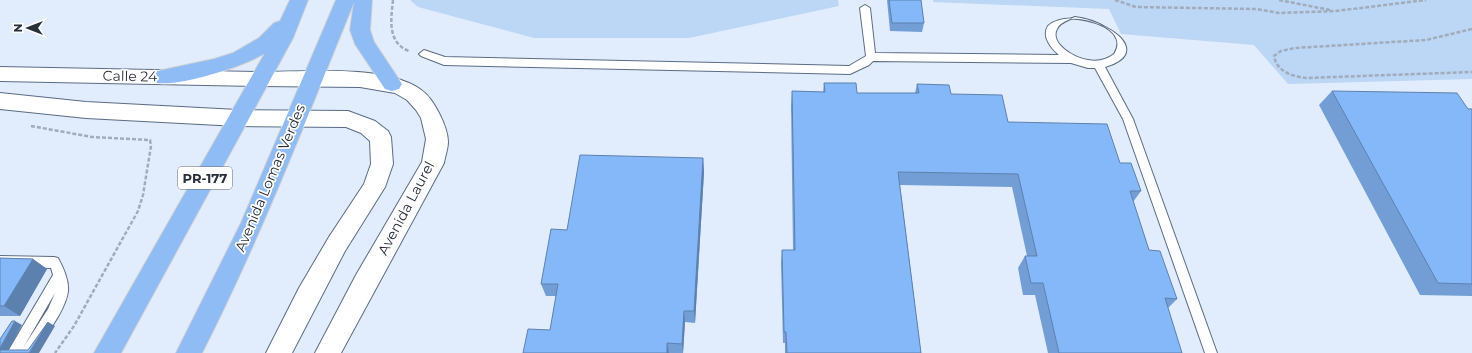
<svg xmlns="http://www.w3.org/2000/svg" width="1472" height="353" font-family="Montserrat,sans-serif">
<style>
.green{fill:#bcd6f6}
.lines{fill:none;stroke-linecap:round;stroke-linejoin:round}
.lane-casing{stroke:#5a6c83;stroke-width:2}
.street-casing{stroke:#5a6c83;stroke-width:2}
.secondary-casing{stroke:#5a6c83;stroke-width:2}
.highway-casing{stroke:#cfd1d3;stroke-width:2}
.path{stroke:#a1acba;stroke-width:2.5;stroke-dasharray:4 2;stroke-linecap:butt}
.lane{fill:#fff;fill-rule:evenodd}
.street{fill:#fff;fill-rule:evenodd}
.secondary{fill:#fff;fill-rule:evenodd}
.highway{fill:#8fbcf5;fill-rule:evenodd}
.wall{fill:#729ed5}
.shaded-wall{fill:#5d81ae}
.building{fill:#85b8f8;stroke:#5d81ae}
.labels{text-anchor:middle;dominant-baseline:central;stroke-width:3.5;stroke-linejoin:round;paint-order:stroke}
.shield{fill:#fff;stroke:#686d74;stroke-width:1}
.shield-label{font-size:13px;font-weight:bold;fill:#272f39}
.street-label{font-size:14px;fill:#272f39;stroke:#fff}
</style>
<rect width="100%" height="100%" fill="#e1edfd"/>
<!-- green -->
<path class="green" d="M410,0H838L839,6L689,38H534L418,7Z
M933,0H1472V79L1288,84L1254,45L1121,34L1109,9L933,2Z"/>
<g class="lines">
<!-- lane casing -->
<g class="lane-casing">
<path id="lane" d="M865,5L870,8L875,53L1059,55C1052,49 1041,37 1048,26C1077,0 1167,49 1105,67L1133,119L1217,353H1205L1123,119L1095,68H1088L1071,63L873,61L869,65L850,74L444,65L421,56L419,54L424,50L445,57L849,66L866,56L860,8ZM1075,17C1091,19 1129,31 1114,54C1106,60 1098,62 1088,60C1076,59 1049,44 1057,29C1060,22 1069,20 1075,17Z
M0,256L54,257L58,258C63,267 69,280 68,291C66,310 45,336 34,353H21L22,349L20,353H7L53,275L51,268L0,266ZM55,293L48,309L23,348Z"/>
</g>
<!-- street casing -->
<g class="street-casing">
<path id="street" d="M0,67L260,72L267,74L270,79L267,84L260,86L0,81Z
M0,93L86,102L238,110L245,112L248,118L245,124L238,126L86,118L0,109Z"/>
</g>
<!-- secondary casing -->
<g class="secondary-casing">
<path id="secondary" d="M260,72C304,72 383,64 420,89C429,95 434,104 439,113C443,121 448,132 448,142C448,149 445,156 444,163L341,353H315L356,275L422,162L426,139L421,118L416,110L407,100L395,93L360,87L260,86L253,84L250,79L253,74Z
M238,110L348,111L375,121L388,131L391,137L393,164L385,187L345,251L292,353H266L299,288L329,237L364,184L371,164L370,141L361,133L346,127L238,126L231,124L228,118L231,112Z"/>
</g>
<!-- highway casing -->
<g class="highway-casing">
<path id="highway" d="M290,0H308L293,38L121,353H94L265,53C245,66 174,89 153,82L150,77L153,72L214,59L233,53L259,38L274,23L280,21Z
M336,0H372L370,30L374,42L402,84L399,89L392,91L385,89L355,44L350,30L354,2C306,120 260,239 202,353H176L241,223Z"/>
</g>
<!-- path -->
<path class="path" d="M393,0C391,19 387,43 409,51
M1115,0L1136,7L1256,9L1279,13L1336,11L1426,0
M1279,0L1330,10
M1472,29L1426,40L1295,48L1281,51L1274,56C1277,72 1292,76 1306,78L1472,72
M31,126L92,137L150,140L151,146L143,195L138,211L74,326L55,353"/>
<!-- lane -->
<use href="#lane" class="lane"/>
<!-- street -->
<use href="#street" class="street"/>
<!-- secondary -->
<use href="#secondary" class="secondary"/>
<!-- highway -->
<use href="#highway" class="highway"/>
</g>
<!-- wall -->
<path class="wall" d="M887,0H921L924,23L922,32L890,31Z
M824,83L857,93H915L917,84L951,94L1008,122L1120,163L1141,191L1133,202L1149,250L1177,299L1168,308L1182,353H1048L1035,295H1023L1018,268L1025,256H1027L1012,187L900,185L921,353H785V343H783L781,263L782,250H793L791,106L792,91L823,92Z
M1332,91L1472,109V296L1420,295L1319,105Z
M703,158L704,172L695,323L685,322L683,353H523L550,330L556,296H546L541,284Z
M0,258L33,259L47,269L20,316H0Z"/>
<!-- shaded-wall -->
<path class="shaded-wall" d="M703,158L704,172L695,323L694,311Z
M33,259L47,269L20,316L4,306Z
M684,311L685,322L683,353L682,344Z
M15,321L22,325L7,353L0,351V348Z
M48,322L55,326L39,353H29Z
M667,343L669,353H667Z"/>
<!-- building -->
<path class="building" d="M889,0H921L924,23H892Z
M824,83H856L857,93H919L917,84L949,85L951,94L1002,95L1008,122L1107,124L1120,163H1131L1141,191H1130L1149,250L1160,251L1177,299L1165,298L1182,353H1059L1043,283H1031L1025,256H1037L1018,174L898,172L921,353H787L786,332H784L782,250H795L792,91L825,92Z
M1332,91L1457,93L1468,109H1472V284L1438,283Z
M580,155L703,158L694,311H684L682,344L667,343V353H523L528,329L550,330L558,284H541L551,229L567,230Z
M0,258L33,259L4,306H0Z
M12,321H15L0,348V339Z
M48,322L29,353H0V350H28Z"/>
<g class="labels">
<!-- shield labels -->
<rect class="shield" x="178" y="167" width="54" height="22" rx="3"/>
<g class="shield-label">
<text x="205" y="178">PR-177</text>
</g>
<!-- street labels -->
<g class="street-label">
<text transform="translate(130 76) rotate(1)">Calle 24</text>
<text transform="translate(270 178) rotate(-67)">Avenida Lomas Verdes</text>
<text transform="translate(406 208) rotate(-62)">Avenida Laurel</text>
</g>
</g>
<!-- north arrow -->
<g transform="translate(28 28) rotate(270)" stroke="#ffffff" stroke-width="3" paint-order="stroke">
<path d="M0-3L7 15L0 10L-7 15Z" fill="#272f39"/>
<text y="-6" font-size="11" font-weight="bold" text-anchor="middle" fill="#272f39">N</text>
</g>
</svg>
